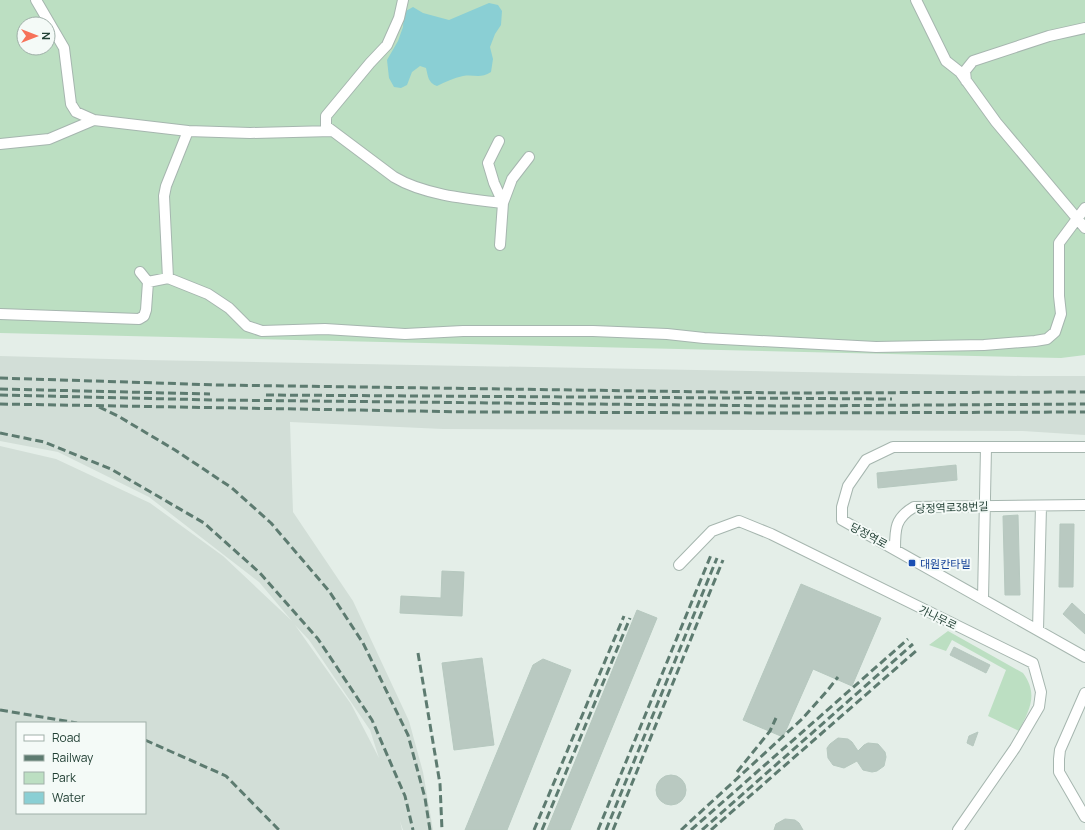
<svg xmlns="http://www.w3.org/2000/svg" width="1085" height="830" font-family="Manrope,'Noto Sans KR',sans-serif">
<style>
.built{fill:#d2ded7;fill-rule:evenodd}
.green{fill:#bcdfc2;fill-rule:evenodd}
.water{fill:#8acfd4}
.building{fill:#b9c9c1;stroke:#b6c8bf}
.lines{fill:none;stroke-linecap:round;stroke-linejoin:round}
.minor-casing{stroke:#a6b6af;stroke-width:12}
.minor{stroke:#fff;stroke-width:10}
.rail{stroke:#5d7b70;stroke-width:3;stroke-dasharray:8 4;stroke-linecap:butt}
.transit-dot{fill:#1a4fb4;stroke:#f4faf7;stroke-width:1.5}
.labels{text-anchor:middle;dominant-baseline:central;stroke-width:4;stroke-linejoin:round;paint-order:stroke}
.street-label{font-size:11px;fill:#224035;stroke:#f4faf7}
.transit-label{font-size:11px;fill:#164399;stroke:#f4faf7;text-anchor:start}
</style>
<rect width="100%" height="100%" fill="#e4eee8"/>
<!-- built -->
<path class="built" d="M0,356L145,360L1023,376H1085V435L1023,431L443,429L290,422L293,512L353,601L409,721L423,772L433,830H403L400,821L402,830H0V446L56,459L150,503L223,556L292,621L259,582L149,497L58,452L0,441ZM295,625L309,640L370,730L379,758L351,704ZM17,723H145V813H17Z"/>
<!-- green -->
<path class="green" d="M0,0H1085V355L1061,358L0,333ZM24,24H48V48H24Z
M948,631L1023,673C1039,695 1029,710 1019,731L988,716L1006,670L952,640L946,651L929,645Z"/>
<!-- water -->
<path class="water" d="M489,3L498,5L502,11L501,25L495,34L490,47L493,59L491,72C480,79 474,74 463,76C454,78 445,82 437,86C428,83 428,76 426,68L420,66L412,72L407,85L401,88L394,87L389,78L387,60L398,41L403,27L404,12L413,7L423,13L449,20Z"/>
<!-- building -->
<path class="building" d="M956,465L957,480L878,488L877,473Z
M1018,515L1020,595H1005L1003,516Z
M1060,524H1074L1073,587H1059Z
M442,571L464,572L462,616L400,613L401,596L441,598Z
M801,584L881,618L852,686L813,669L783,737L743,720Z
M1072,603L1085,615V634L1063,614Z
M637,610L657,618L570,830H547Z
M954,647L990,665L986,673L950,655Z
M482,658L494,745L454,750L442,663Z
M543,659L571,670L507,830H465L533,665Z
M978,732L973,746L967,743L969,736Z
M838,738L848,739L852,742L858,751L864,745L868,743L878,744L885,752L886,757L884,766L877,771L872,772L863,770L857,761L844,768L833,765L828,758L827,748L830,744Z
M656 790a15 15 0 1 1 30 0a15 15 0 1 1-30 0Z
M785,819L795,820L799,823L803,830H774L776,824Z"/>
<g class="lines">
<!-- minor casing -->
<g class="minor-casing">
<path id="minor" d="M36,0L64,48L71,104L76,112L94,120
M403,0L399,18L387,45L370,63L326,116V126L394,177C424,195 468,199 503,203L512,179L529,157
M916,0L946,61L960,72L996,122L1085,228
M966,81L965,71L973,61L1049,36L1085,28
M499,141L488,163L494,183L503,203L500,245
M0,144L49,139L94,120L188,131
M140,272L148,282
M168,278L164,196L166,186L188,131L250,133L332,131
M0,314L139,319L144,316L146,310L148,282L168,278L208,294L229,308L247,326L262,331L325,329L405,334L463,331H593L667,334L704,338L876,347L984,345L1035,341L1047,339L1055,332L1061,314L1059,296V243L1085,208
M1085,447H893L866,460L848,486L842,507V520L1085,657
M895,549C895,529 895,518 914,507L1085,505
M679,565L712,531L739,521L771,534L1033,663L1041,692L1039,707L1015,748L958,830
M983,599L986,447
M1038,630L1041,506
M1085,693L1060,750L1059,759V772L1085,817"/>
</g>
<!-- minor -->
<use href="#minor" class="minor"/>
<!-- rail -->
<path class="rail" d="M0,378L219,385L786,393L1085,392
M0,389L210,394
M0,395L215,400L784,406L1085,404
M266,395L892,399
M0,404L473,412L786,413L1085,412
M99,407L118,416L175,450L232,488L271,523L329,591L363,643L408,735L425,798L430,830
M0,433L44,442L111,469L204,523L260,573L318,639L372,720L405,796L413,830
M418,653L440,784L442,830
M0,710L77,723
M145,740L226,776L279,830
M737,772L770,731L776,718
M534,830L624,616
M542,830L630,618
M598,830L711,555
M606,830L717,558
M613,830L723,560
M681,830L802,719L827,691L838,677
M691,830L908,639
M702,830L913,644
M711,830L917,650"/>
</g>
<!-- markers -->
<rect class="transit-dot" x="908" y="559" width="8" height="8" rx="2"/>
<g class="labels">
<!-- street labels -->
<g class="street-label">
<text transform="translate(952 507) rotate(-2)">당정역로38번길</text>
<text transform="translate(869 535) rotate(29)">당정역로</text>
<text transform="translate(938 617) rotate(26)">가나무로</text>
</g>
<!-- transit labels -->
<g class="transit-label">
<text x="920" y="563">대원칸타빌</text>
</g>
</g>
<!-- legend -->
<rect x="16" y="722" width="130" height="92" fill="#f4faf7" stroke="#a0b0a9"/>
<rect x="24" y="735" width="20" height="6" fill="#ffffff" stroke="#a0b0a9"/>
<text x="52" y="742" font-size="12" fill="#224035">Road</text>
<rect x="24" y="755" width="20" height="6" fill="#5d7b70" stroke="#a0b0a9"/>
<text x="52" y="762" font-size="12" fill="#224035">Railway</text>
<rect x="24" y="772" width="20" height="12" fill="#bcdfc2" stroke="#a0b0a9"/>
<text x="52" y="782" font-size="12" fill="#224035">Park</text>
<rect x="24" y="792" width="20" height="12" fill="#8acfd4" stroke="#a0b0a9"/>
<text x="52" y="802" font-size="12" fill="#224035">Water</text>
<!-- north arrow -->
<g transform="translate(36 36) rotate(90)"><circle r="19" fill="#f4faf7" stroke="#a0b0a9"/>
<path d="M0-3L7 15L0 10L-7 15Z" fill="#f67259"/>
<text y="-6" font-size="11" font-weight="bold" text-anchor="middle" fill="#224035">N</text>
</g>
</svg>
